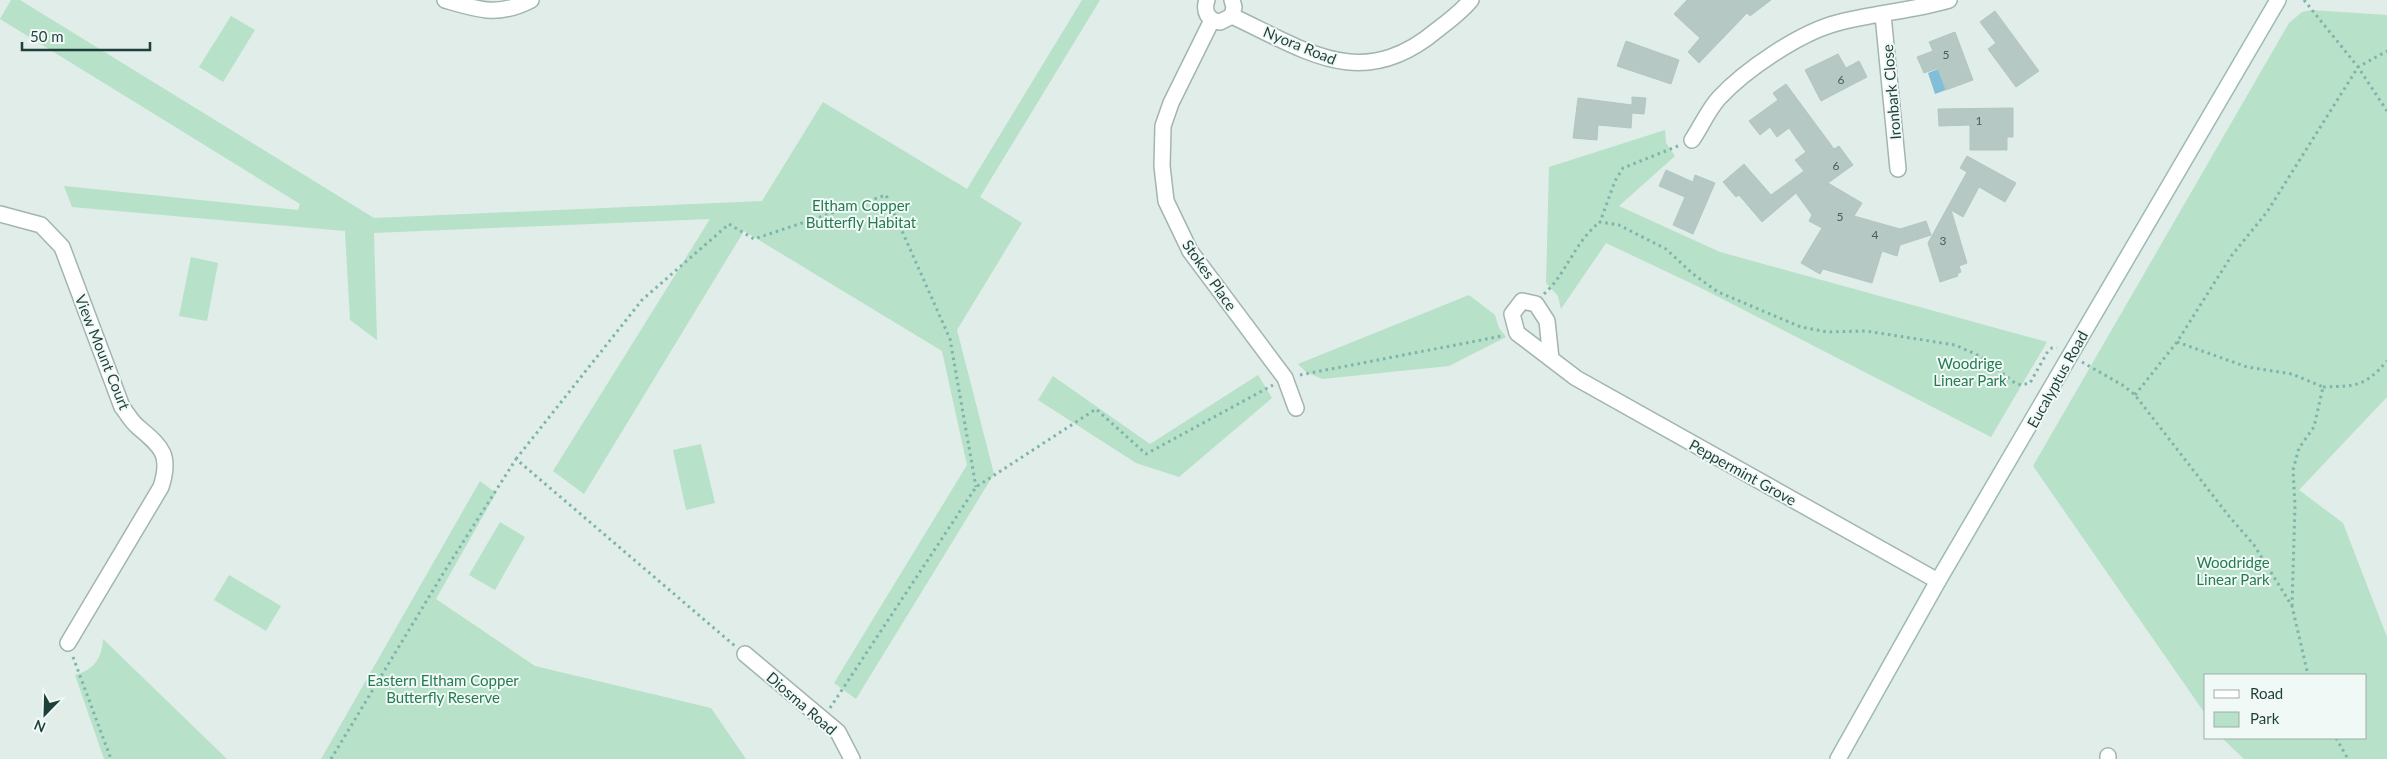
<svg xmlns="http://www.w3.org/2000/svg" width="2387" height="759" font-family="Lato,sans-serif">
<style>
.green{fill:#b7e1c8}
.water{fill:#82bed8}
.building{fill:#b5c8c3;stroke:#b2c7c2}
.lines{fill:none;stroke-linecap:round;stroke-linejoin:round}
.street-casing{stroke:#a2b5b1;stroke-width:18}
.secondary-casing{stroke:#9dbab4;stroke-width:18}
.path{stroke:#7db4ab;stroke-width:3;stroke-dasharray:2.5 4;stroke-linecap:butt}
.street{stroke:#fff;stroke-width:15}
.secondary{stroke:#fff;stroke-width:15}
.labels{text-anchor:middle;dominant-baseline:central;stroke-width:4;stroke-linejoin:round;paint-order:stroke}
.number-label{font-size:12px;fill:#44615d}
.street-label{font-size:15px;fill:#1f3f3b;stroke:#f1f9f6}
.park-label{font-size:15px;fill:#257b53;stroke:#f1f9f6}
</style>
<rect width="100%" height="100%" fill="#e0ede9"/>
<!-- green -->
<path class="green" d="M11,0H20L374,218L762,201L823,102L967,189L1082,0H1100L980,197L1022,223L957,330L994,474L856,699L834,683L967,465L942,351L744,231L584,494L553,471L710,219L374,233L377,340L350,320L345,231L72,207L64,186L298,210L300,204L0,19Z
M2311,10L2387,15V397L2299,490L2343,523L2387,637V759H2244L2222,738H2366V675H2206V715L2033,466L2289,23L2302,12Z
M231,16L255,30L223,82L199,67Z
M1665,130L1666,143L1675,156L1619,206L1720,252L2047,342L1991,437L1701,288L1606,243L1561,309L1558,296L1546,283L1549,167Z
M191,257L218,263L207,321L179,316Z
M1469,295L1495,315L1499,328L1506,337L1449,366L1322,379L1306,372L1298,364Z
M1258,375L1272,398L1179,477L1136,463L1038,400L1053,376L1150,444Z
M701,444L715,503L686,510L673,450Z
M480,481L496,493L436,599L535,666L711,708L746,759H321Z
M500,522L525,537L495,590L469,575Z
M229,575L281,606L266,631L214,600Z
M103,639L227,759H104L75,675C94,670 102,658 103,639Z"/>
<!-- water -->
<path class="water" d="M1938,69L1946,90L1935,94L1928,73Z"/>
<!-- building -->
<path class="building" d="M1687,0H1771L1750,16L1747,13L1699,63L1688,52L1700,38L1674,14Z
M1995,11L2039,71L2016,87L1988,49L1996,43L1980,22Z
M1955,32L1973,80L1946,90L1938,68L1924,73L1917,57L1933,51L1929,42Z
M1626,41L1679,60L1671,84L1617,66Z
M1838,54L1846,68L1859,61L1867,77L1821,101L1805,70Z
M1786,84L1834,149L1839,146L1853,165L1828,183L1862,203L1854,216L1900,229L1926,221L1931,235L1900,245L1897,256L1882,251L1872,283L1823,269L1820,274L1801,263L1822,228L1809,221L1812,215L1796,193L1762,222L1739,195L1736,197L1723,182L1744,164L1771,195L1804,171L1795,160L1806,152L1789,128L1777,137L1770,127L1760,135L1749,121L1778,100L1773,93Z
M1632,97L1646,98L1644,114L1632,113L1631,128L1598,125L1597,140L1573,138L1578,98L1632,105Z
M2013,108V137H2007V150H1970V125L1939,126L1938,109Z
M1967,156L2016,183L2005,202L1979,187L1963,217L1951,210L1967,263L1959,266L1961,272L1957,274L1958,276L1940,282L1928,243L1967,172L1960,168Z
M1666,170L1693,182L1695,175L1715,183L1693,234L1673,225L1685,197L1659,186Z"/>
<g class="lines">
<!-- street casing -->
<g class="street-casing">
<path id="street" d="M445,0C479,10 498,17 531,0
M1207,0C1203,11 1208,21 1220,22L1232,16L1234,7L1232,0
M1883,15L1898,169
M1232,16C1307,51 1362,93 1437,30C1449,21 1461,12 1471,0
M1212,20L1171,103L1163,126L1162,166L1166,201L1190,251L1285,378L1296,408
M1692,140C1701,127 1708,110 1719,98C1745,70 1799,33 1837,23C1874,13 1912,11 1949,0
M0,214L41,225L62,247L122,407C127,413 131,421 137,426C160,446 172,453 161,487L68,643
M1551,359L1547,321L1536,304L1522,301L1512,314L1517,333L1576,378L1938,581
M745,654L838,732L852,759
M2108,756V759"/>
</g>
<!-- secondary casing -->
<g class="secondary-casing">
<path id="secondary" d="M1838,759L1938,581L2278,0"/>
</g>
<!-- path -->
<path class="path" d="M2304,0L2358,67L2387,111
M1678,146L1623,168L1615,181L1600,222L1619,225L1666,249L1693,274L1718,292L1801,327L1827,332L1866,331L1955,345L1982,357L2015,383L2021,385L2030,383L2048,351L2052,348H2057
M1544,294C1567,273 1575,241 1600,222
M2177,342L2247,367L2292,374L2323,387L2314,427L2299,448L2293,470L2295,505L2292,606
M2082,362L2124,386L2135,395L2228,515L2254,545L2292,606L2308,675
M1300,375L1502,336
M2323,387C2357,386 2364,387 2387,361
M2135,395L2177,342L2232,255L2267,212L2358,67L2387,51
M516,459L642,300L729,224L754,239L886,195L950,339L976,487
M73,657L111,759
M830,708L976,487L1096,409L1146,454L1273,385
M2336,738L2348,759
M331,759L444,572L516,459L735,646"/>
<!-- street -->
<use href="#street" class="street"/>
<!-- secondary -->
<use href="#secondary" class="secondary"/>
</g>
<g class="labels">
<!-- number labels -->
<g class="number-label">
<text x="1946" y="54">5</text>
<text x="1841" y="79">6</text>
<text x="1979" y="120">1</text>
<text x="1836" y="165">6</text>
<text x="1840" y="216">5</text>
<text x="1875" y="234">4</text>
<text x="1943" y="240">3</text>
</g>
<!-- street labels -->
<g class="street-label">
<text transform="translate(1300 45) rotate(22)">Nyora Road</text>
<text transform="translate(1891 92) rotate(-95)">Ironbark Close</text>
<text transform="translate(1210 275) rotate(55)">Stokes Place</text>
<text transform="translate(103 352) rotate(68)">View Mount Court</text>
<text transform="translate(2057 379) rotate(-61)">Eucalyptus Road</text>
<text transform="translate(1743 472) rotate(29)">Peppermint Grove</text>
<text transform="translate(802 703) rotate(41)">Diosma Road</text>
</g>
<!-- park labels -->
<g class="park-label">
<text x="861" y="205">Eltham Copper<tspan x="861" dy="17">Butterfly Habitat</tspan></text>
<text x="1970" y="363">Woodrige<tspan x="1970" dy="17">Linear Park</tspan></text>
<text x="2233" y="562">Woodridge<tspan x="2233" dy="17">Linear Park</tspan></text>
<text x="443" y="680">Eastern Eltham Copper<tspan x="443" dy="17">Butterfly Reserve</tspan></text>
</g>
</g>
<!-- legend -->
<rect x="2204" y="674" width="162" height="65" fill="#f1f9f6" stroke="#9dafab"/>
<rect x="2214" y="690" width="25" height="8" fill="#ffffff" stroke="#9dafab"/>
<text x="2250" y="699" font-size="15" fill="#1f3f3b">Road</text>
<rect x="2214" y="712" width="25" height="15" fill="#b7e1c8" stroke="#9dafab"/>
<text x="2250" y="724" font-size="15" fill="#1f3f3b">Park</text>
<!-- north arrow -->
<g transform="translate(45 714) rotate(203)" stroke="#f1f9f6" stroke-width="4" paint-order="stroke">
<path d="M0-4L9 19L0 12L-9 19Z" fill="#1f3f3b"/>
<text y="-8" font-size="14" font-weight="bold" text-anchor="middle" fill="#1f3f3b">N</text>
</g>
<!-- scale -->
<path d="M22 42v8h128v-8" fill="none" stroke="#1f3f3b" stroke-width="2.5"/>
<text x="30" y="42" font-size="15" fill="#1f3f3b" stroke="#f1f9f6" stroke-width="4" paint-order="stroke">50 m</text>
</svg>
